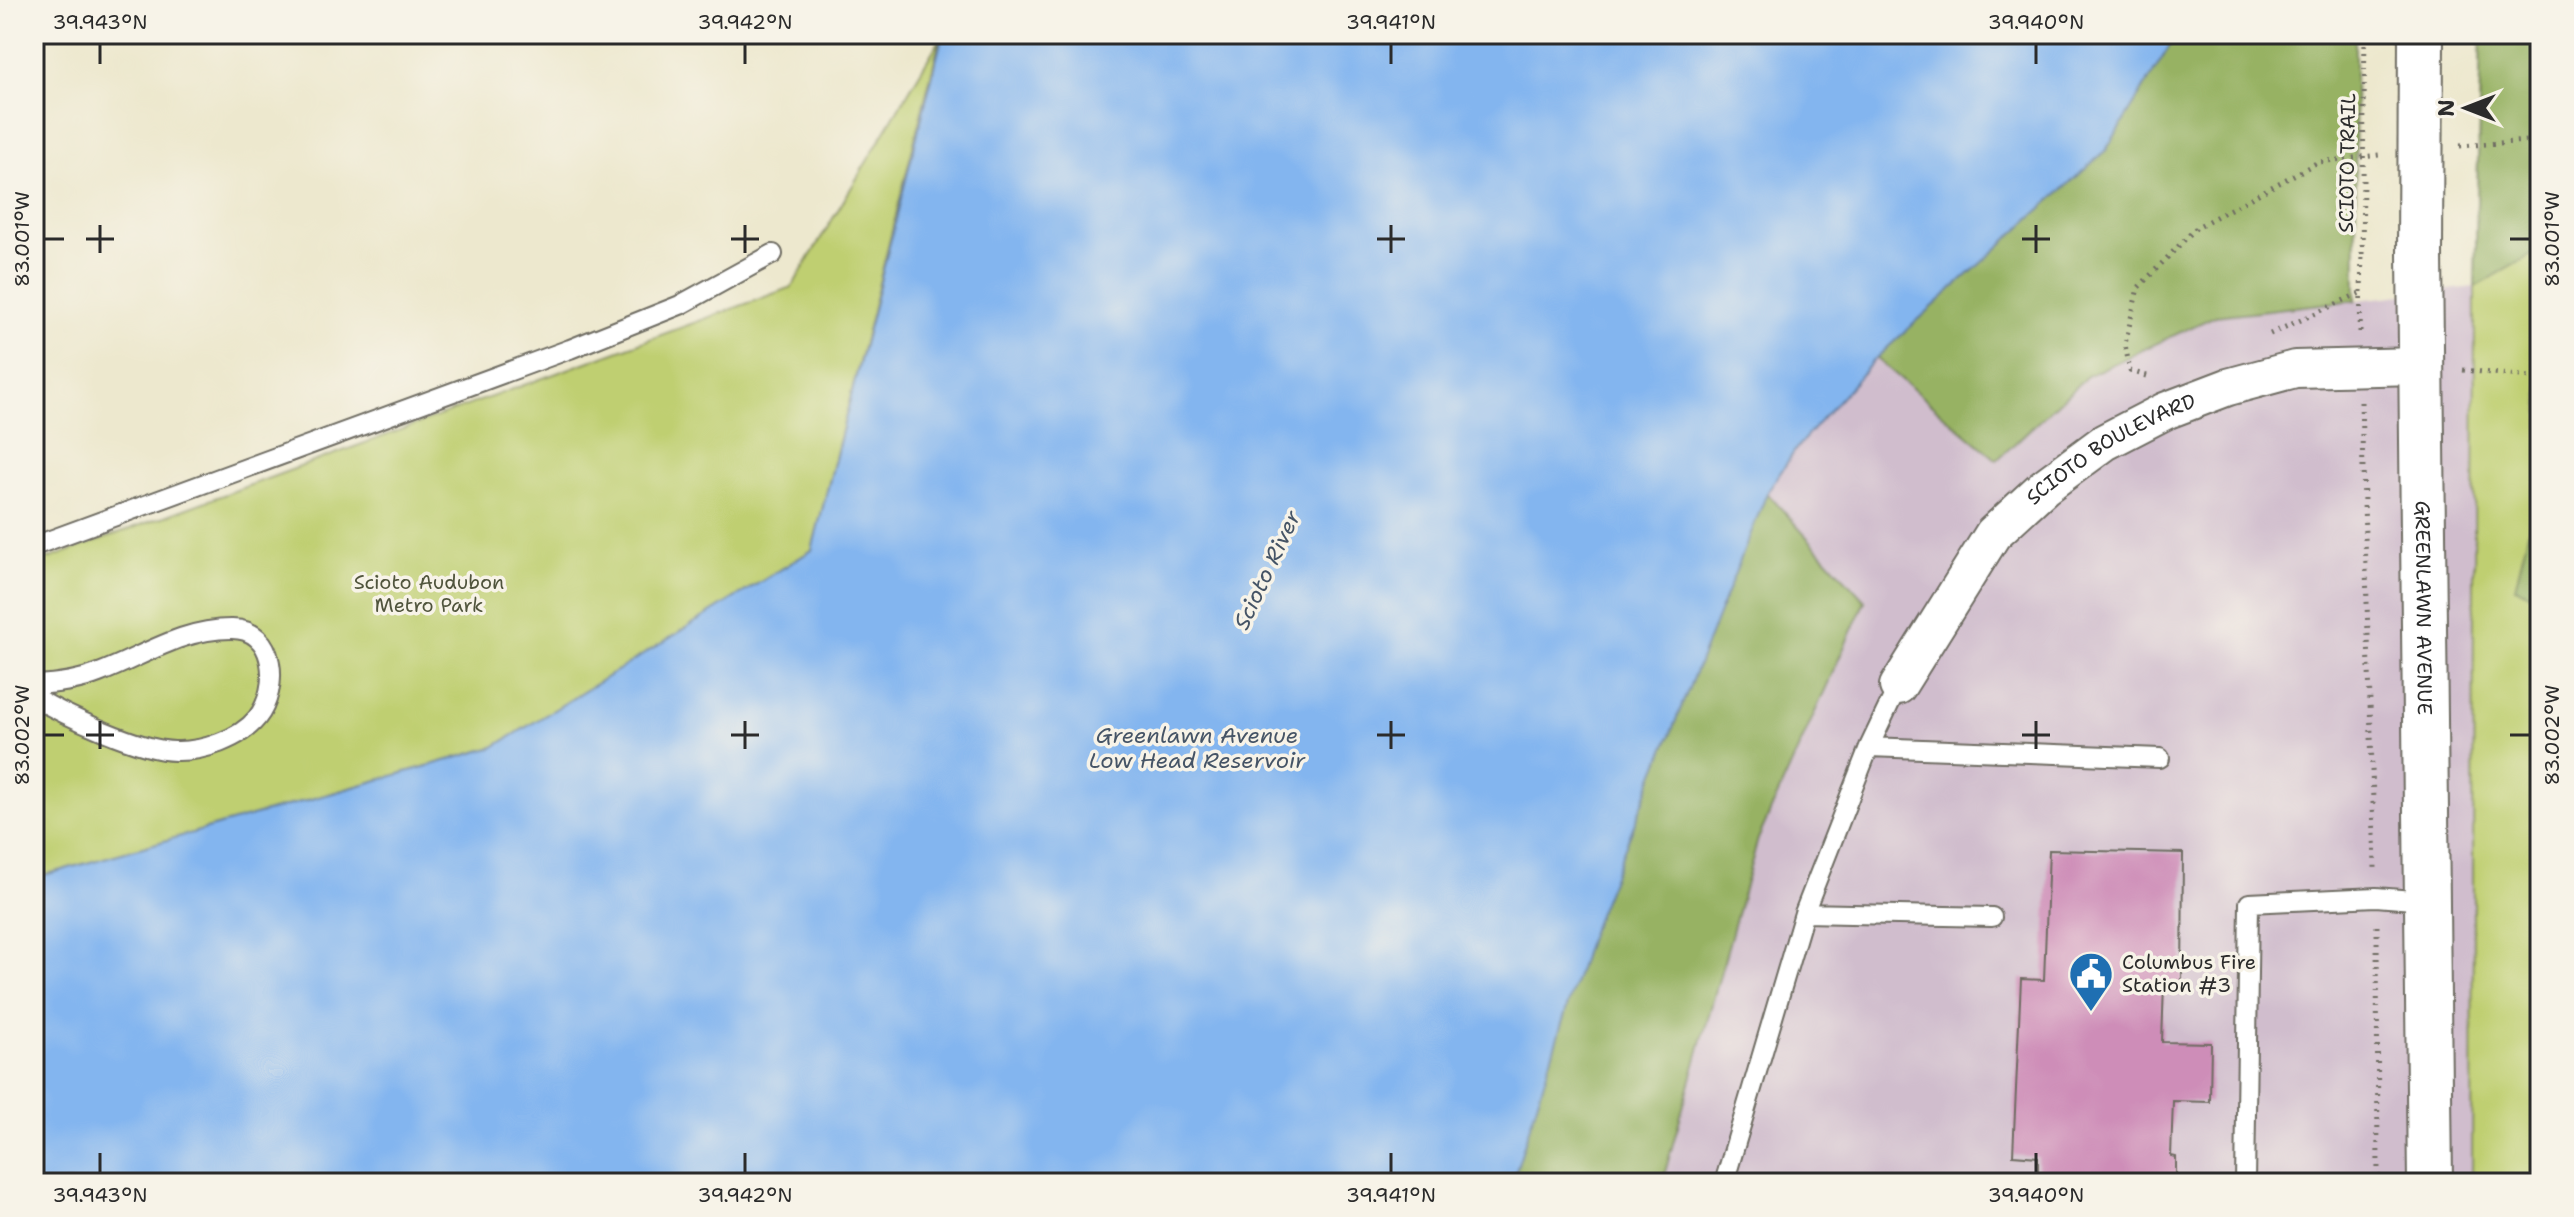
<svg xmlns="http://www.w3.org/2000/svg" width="2574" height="1217" font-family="'Shantell Sans',sans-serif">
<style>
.industrial{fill:#d0bdcd}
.green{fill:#bfcf71;stroke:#757d4e;stroke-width:2}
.forest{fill:#97b263;stroke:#616e47;stroke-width:2}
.water{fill:#83b5ef;stroke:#57708d;stroke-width:2}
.building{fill:#ce8db8}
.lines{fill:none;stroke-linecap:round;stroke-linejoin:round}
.lane-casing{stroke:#6f6d64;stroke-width:22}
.street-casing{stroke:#6f6d64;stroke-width:40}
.secondary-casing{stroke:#6f6d64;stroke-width:48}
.path{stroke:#6f6d64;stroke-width:5;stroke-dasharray:2 6;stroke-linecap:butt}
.lane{stroke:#fff;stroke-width:18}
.street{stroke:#fff;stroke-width:36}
.secondary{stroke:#fff;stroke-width:44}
.secondary-bridge-casing{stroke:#6f6d64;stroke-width:48;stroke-linecap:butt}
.path-bridge{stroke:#6f6d64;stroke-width:5;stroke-dasharray:2 6;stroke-linecap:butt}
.secondary-bridge{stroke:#fff;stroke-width:44}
.ticks{fill:none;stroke:#2b2b2b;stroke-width:3}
.labels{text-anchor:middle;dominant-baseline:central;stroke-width:7;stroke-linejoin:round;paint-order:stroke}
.street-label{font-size:20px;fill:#2b2b2b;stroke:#f7f3e8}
.park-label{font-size:20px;fill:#50543c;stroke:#f7f3e8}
.poi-label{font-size:20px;fill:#2b2b2b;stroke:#f7f3e8;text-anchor:start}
.water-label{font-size:22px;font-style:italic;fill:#455466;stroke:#f7f3e8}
.neatline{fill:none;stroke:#2b2b2b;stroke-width:3}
.ticks-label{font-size:20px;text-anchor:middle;fill:#2b2b2b}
</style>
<rect width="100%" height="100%" fill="#f7f3e8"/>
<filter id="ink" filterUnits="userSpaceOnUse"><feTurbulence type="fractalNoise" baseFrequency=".0125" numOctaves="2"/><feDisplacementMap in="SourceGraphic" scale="16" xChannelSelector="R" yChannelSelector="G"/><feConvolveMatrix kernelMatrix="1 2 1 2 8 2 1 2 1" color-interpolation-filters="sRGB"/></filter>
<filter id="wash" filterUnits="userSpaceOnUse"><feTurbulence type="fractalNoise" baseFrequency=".006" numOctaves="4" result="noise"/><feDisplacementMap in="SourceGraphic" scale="32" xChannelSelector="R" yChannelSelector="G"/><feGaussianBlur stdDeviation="1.8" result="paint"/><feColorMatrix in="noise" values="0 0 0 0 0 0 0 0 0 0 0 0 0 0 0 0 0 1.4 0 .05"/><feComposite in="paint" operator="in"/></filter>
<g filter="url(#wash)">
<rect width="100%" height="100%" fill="#ede8ce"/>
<!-- industrial -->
<path class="industrial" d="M2475,287L2472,1183H1662L1758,839L1865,601L1767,493L1798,446L1876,358L1997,460L2087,376L2215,316Z"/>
<!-- green -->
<path class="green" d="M2481,34H2540V1183H2472L2475,287Z
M940,39L812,550L494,747L34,878V564L792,287Z"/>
<!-- forest -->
<path class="forest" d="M2177,34H2355L2356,300L2215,316L2087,376L1997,460L1876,358L2106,150Z
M2481,34H2540V250L2475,287Z
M1767,493L1865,601L1758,839L1662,1183H1512L1589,937Z
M2540,506V597L2515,588L2533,511Z"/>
<!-- water -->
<path class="water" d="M943,34H2177L2106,150L1876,358L1798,446L1767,493L1589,937L1512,1183H34V878L494,747L812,550Z"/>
<g id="blocks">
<!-- building -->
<path class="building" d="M2049,850L2183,853L2182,984H2164L2162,1042L2211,1043L2210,1102L2173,1101L2171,1156L2176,1157V1183H2038V1157L2013,1155L2021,979L2044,980Z"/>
</g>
</g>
<g filter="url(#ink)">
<use href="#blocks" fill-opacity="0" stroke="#6f6d64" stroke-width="2"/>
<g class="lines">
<!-- lane casing -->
<g class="lane-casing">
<path id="lane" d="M34,546L570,349L680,305L773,254
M34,685C56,684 79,681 99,673C144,656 181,629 231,629C277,628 280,689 257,718C240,739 202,752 175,751C141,751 64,715 34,697
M1869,747L2160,758
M1804,913L1992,917
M1724,1183L1804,913L1869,747L1898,686
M2245,1183L2249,903L2376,897L2425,901"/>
</g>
<!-- street casing -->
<g class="street-casing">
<g id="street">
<path id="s1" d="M1898,686L1993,534L2044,487L2105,442L2165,411L2228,387L2295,369L2418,366"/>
</g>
</g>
<!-- secondary casing -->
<g class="secondary-casing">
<g id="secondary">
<path id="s2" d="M2420,254L2430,1183"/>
</g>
</g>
<!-- path -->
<path class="path" d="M2460,146L2540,140
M2360,332L2362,254
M2270,334L2360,293
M2463,370L2540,378
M2147,376L2130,371L2125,344L2138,288L2197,227L2318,162L2379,155
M2361,402L2375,868
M2377,926L2378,1183"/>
<!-- lane -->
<use href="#lane" class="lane"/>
<!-- street -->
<use href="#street" class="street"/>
<!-- secondary -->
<use href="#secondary" class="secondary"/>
<!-- secondary-bridge casing -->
<g class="secondary-bridge-casing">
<path id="secondary-bridge" d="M2420,254L2421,34"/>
</g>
<!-- path-bridge -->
<path class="path-bridge" d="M2362,254L2365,34"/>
<!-- secondary-bridge -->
<use href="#secondary-bridge" class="secondary-bridge"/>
</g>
</g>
<!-- ticks -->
<path class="ticks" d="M100,44V64M745,44V64M1391,44V64M2036,44V64M100,225V253M745,225V253M1391,225V253M2036,225V253M44,239H64M86,239H114M731,239H759M1377,239H1405M2022,239H2050M2510,239H2530M100,721V749M745,721V749M1391,721V749M2036,721V749M44,735H64M86,735H114M731,735H759M1377,735H1405M2022,735H2050M2510,735H2530M100,1153V1173M745,1153V1173M1391,1153V1173M2036,1153V1173"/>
<!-- icons -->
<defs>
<g id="civic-pin" transform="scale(2.3)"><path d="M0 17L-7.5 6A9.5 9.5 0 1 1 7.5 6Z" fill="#1f6fb2" stroke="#f7f3e8"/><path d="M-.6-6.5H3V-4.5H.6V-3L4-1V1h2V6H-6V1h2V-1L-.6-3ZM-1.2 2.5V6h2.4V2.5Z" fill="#fff"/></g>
</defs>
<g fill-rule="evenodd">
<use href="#civic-pin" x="2091" y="974"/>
</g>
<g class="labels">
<!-- street labels -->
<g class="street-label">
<text transform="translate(2347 163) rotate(-89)">SCIOTO TRAIL</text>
<text stroke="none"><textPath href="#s1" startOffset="326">SCIOTO BOULEVARD</textPath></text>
<text stroke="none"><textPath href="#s2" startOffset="354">GREENLAWN AVENUE</textPath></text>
</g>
<!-- park labels -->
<g class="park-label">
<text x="429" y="582">Scioto Audubon<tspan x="429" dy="23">Metro Park</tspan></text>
</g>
<!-- poi labels -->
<g class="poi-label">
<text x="2122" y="962">Columbus Fire<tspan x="2122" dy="23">Station #3</tspan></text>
</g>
<!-- water labels -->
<g class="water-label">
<text transform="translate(1267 570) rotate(-65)">Scioto River</text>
<text x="1197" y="735">Greenlawn Avenue<tspan x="1197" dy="25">Low Head Reservoir</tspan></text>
</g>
</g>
<!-- margin -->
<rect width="2574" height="1217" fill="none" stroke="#f7f3e8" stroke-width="88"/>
<!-- north arrow -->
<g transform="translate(2466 108) rotate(270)" stroke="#f7f3e8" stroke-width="6" paint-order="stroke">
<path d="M0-6L14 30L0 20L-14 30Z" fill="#2b2b2b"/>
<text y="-12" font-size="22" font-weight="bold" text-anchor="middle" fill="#2b2b2b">N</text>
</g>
<rect x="44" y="44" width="2486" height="1129" class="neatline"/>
<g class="ticks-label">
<text x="100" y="29">39.943°N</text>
<text x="745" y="29">39.942°N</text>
<text x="1391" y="29">39.941°N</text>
<text x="2036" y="29">39.940°N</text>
<text transform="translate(2552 239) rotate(-90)" y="7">83.001°W</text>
<text transform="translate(22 239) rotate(-90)" y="7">83.001°W</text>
<text transform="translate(2552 735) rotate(-90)" y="7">83.002°W</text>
<text transform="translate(22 735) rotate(-90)" y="7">83.002°W</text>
<text x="100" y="1202">39.943°N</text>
<text x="745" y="1202">39.942°N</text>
<text x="1391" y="1202">39.941°N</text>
<text x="2036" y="1202">39.940°N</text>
</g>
</svg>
